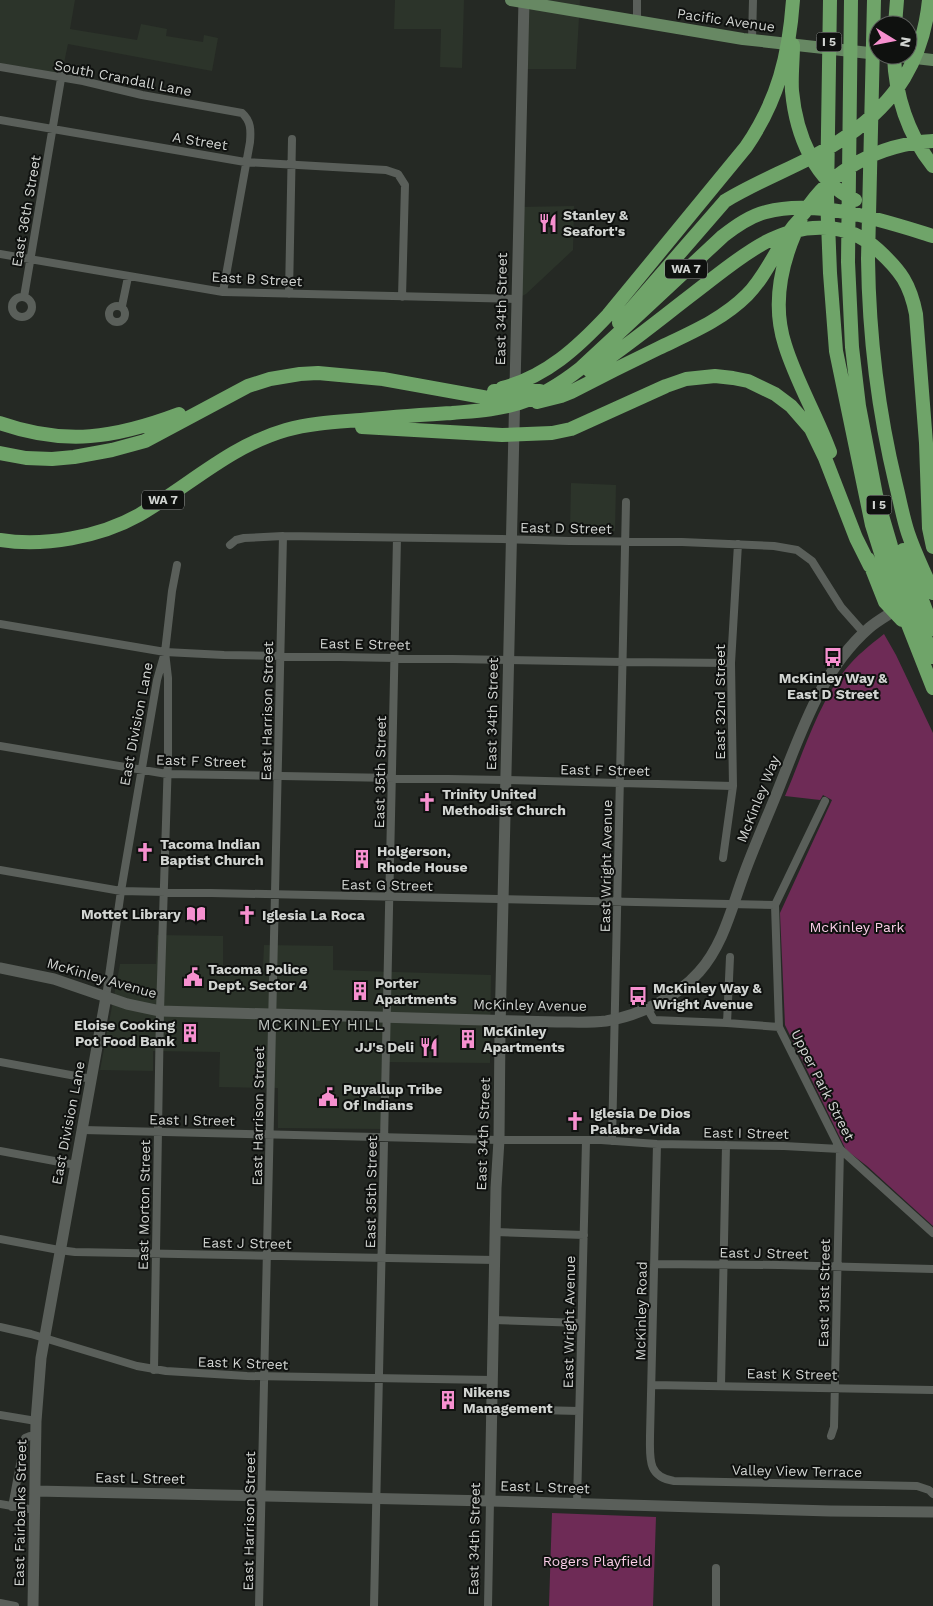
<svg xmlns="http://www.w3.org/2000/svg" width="933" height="1606" font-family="'Work Sans',sans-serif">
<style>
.built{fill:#2c342a}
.green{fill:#6e2b56}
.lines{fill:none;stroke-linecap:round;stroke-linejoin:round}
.street{stroke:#5a5f5a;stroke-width:8}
.secondary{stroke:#5a5f5a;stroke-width:11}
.primary{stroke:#678863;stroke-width:12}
.highway{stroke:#6fa469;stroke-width:14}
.labels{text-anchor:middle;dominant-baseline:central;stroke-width:4;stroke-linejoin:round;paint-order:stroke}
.shield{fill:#0f110f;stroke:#989a98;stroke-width:1}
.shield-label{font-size:12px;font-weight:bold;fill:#d2d5d2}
.street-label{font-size:14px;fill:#d2d5d2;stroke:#0f110f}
.poi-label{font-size:14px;font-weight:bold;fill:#d2d5d2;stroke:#0f110f;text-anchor:start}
.park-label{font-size:14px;fill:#facde7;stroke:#0f110f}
.neighbourhood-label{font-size:15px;letter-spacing:1px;fill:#bec4be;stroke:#0f110f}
</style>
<rect width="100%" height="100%" fill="#252924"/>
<!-- built -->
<path class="built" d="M0,0H75L70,29L137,40L141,24L167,29L166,36L203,42L204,35L218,38L212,71L68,44L61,77L0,67Z
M395,0H464L462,68L440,67L441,29H394Z
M511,0H580L576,69H521L523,2Z
M574,206L573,250L526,294L516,299L518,207Z
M571,483L616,485L615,531L570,530Z
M157,935L223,936V967H263L264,945L333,946V970L491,975L490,1063L382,1062L381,1129L278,1128V1088L219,1087L220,1052L153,1051V1071L100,1070L120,964H156Z"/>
<!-- green -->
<path class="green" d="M884,634L896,655L933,733V1226L867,1166L846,1150L785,1025L780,913L832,800L823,795L820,800L785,796C803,754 817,706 845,670C856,656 870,645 884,634Z
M552,1513L656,1517L653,1606H549Z"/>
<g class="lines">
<!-- street -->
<path class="street" d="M637,22V0
M752,40L753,0
M0,67L83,81L142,95L242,113C251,121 251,130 250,142L223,292
M0,120L245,162L386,170L398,174L405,185L402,297
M0,254L223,292L516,299
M289,294L292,139
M12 307a10 10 0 1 1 20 0a10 10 0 1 1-20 0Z
M24,297L63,67
M109 314a8 8 0 1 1 16 0a8 8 0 1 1-16 0Z
M122,306L128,277
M230,545L236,540L244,538L283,536L502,539L569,541L682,542L774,546L797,550L812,561L841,607L864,633
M0,624L165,652L224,655L623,662L731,663
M0,746L167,774L505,780L733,786
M825,801L775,905L779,1027L840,1149L933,1233
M723,858L733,786L731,663L738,544
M0,870L121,891L775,905
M106,997L121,891L157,680L165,652L172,591L177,565
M647,1008L654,1020L727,1023L779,1027
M727,1023L730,957
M0,1062L92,1079
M83,1130L499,1140H601L657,1144L784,1146L840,1149L834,1427L831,1436
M612,1141L626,502
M657,1144L650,1436C650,1458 647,1477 674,1481L917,1486L929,1490L933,1494
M0,1151L76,1165
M495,1232L584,1235
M0,1239L59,1250L75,1252L495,1260
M654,1264L779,1265L933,1269
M493,1320L581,1323
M0,1327L31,1334L137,1366L166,1371L247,1376L492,1380
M154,1370L160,1011L168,759V678L165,652
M652,1385L933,1390
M721,1386L726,1145
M492,1409L579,1411
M0,1415L36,1421
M577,1503L586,1141
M0,1504L35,1510
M12,1507L25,1438L30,1436H36
M0,1603L15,1606
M259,1606L283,536
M374,1606L397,538
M488,1606L490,1501
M716,1606V1568"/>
<!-- secondary -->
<path class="secondary" d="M0,968L54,979L127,1004L160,1011L557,1022C573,1022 590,1023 606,1021C639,1016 677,997 699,972C723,945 731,910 743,877C754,846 768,816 780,785C802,730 822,669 869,628C878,620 890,614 900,607
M35,1491L490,1501L830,1511L933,1512
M490,1501L496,1188L499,1140L500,1030L524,0
M33,1606L36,1421L41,1358L106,997"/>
<!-- primary -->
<path class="primary" d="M511,0L743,39L878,54
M889,55L933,60"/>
<!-- highway -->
<path class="highway" d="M830,0L827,197L830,273L836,351L872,525L885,566L933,688
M851,0L848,262L852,347L859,406L876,495L891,546L904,584L933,657
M874,0L868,259C869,335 878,411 896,485C900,501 903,518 908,533C915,554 925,573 933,593
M895,25L897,0
M793,45C793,60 791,76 792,91C796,134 814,181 855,200
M894,55C895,95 908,135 933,166
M804,213C831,169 881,144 933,141
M795,233C780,268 773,308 785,345C796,381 817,416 830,452
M619,323L725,201C764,177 809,163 847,136C896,102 923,60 929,0
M590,371C626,347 660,319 694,293C734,263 774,224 827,228C847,229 864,237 878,250C901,271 910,284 916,314L926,443L929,528L933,547
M502,388C546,377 578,347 608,315L746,147C778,100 789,56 793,0
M494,391H540
M537,402L561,396L571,392C600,377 630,362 659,348C690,333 722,320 747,295C769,273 779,240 801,218
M0,423C66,446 115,438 179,414
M362,427L502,435L552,433L571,429L666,386L686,379L715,376L733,378L748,381L775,394L791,406L811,429L825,458L856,538L870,566
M0,453L26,458L52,459L74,457L112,450L145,441L248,386L270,379L300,374L318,373L383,379L511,402
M0,540C44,547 100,537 139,515C189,486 230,446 286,430C311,423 336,422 361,420C391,417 422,415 452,413C474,411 497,410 519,403C542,396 562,383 581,368L723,236C736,226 750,216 766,212C817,198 884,221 933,236
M903,550L933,629
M868,559L885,602L902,620"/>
</g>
<!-- icons -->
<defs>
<g id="restaurant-bare" transform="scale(1.5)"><path d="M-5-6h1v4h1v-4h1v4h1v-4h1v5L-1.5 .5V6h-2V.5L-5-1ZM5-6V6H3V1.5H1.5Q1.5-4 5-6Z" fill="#f690cf" stroke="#0f110f" stroke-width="2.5" paint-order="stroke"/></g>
<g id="bus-bare" transform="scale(1.5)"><path d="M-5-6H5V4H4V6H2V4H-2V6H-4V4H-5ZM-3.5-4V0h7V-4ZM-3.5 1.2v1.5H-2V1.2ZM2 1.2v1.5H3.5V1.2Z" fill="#f690cf" stroke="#0f110f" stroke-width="2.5" paint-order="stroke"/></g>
<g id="church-bare" transform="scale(1.5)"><path d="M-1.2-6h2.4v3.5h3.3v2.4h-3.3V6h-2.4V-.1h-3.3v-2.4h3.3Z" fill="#f690cf" stroke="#0f110f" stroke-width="2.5" paint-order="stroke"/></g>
<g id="building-bare" transform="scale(1.5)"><path d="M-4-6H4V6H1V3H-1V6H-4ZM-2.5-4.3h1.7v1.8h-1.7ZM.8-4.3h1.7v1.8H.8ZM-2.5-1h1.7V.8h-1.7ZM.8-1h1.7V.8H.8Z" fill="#f690cf" stroke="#0f110f" stroke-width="2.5" paint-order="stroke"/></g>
<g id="library-bare" transform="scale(1.5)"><path d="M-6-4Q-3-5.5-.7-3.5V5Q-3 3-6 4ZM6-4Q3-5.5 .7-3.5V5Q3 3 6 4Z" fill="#f690cf" stroke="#0f110f" stroke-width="2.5" paint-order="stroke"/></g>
<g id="civic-bare" transform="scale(1.5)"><path d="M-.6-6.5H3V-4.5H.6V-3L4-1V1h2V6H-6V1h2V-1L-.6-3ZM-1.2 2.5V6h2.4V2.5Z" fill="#f690cf" stroke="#0f110f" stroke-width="2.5" paint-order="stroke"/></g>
</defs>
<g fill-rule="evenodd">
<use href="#restaurant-bare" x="548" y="223"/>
<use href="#bus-bare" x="833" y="657"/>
<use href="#church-bare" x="427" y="802"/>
<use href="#church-bare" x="145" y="852"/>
<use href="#building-bare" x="362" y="859"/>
<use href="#library-bare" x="196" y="914"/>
<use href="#church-bare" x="247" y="915"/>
<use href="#civic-bare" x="193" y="977"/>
<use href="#building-bare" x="360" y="991"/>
<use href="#bus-bare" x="638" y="996"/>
<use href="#building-bare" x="190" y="1033"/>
<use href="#building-bare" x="468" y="1039"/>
<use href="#restaurant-bare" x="429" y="1047"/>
<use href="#civic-bare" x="328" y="1097"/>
<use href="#church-bare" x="575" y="1121"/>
<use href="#building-bare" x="448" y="1400"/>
</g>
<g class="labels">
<!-- shield labels -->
<g class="shield">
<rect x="816.5" y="32.5" width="25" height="19" rx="4"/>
<rect x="665" y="259.5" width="42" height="19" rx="4"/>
<rect x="142" y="490.5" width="42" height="19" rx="4"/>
<rect x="866.5" y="495.5" width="25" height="19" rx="4"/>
</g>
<g class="shield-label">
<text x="829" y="42">I 5</text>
<text x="686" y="269">WA 7</text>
<text x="163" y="500">WA 7</text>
<text x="879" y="505">I 5</text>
</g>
<!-- street labels -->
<g class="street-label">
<text transform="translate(726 20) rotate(8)">Pacific Avenue</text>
<text transform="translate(123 78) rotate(11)">South Crandall Lane</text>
<text transform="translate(200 141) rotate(9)">A Street</text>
<text transform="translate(26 211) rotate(-80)">East 36th Street</text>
<text transform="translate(257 279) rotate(3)">East B Street</text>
<text transform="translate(501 309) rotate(-89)">East 34th Street</text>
<text transform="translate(566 528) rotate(1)">East D Street</text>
<text transform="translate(365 644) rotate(1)">East E Street</text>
<text transform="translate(720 702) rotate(-90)">East 32nd Street</text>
<text transform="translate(267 711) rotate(-89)">East Harrison Street</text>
<text transform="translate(492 714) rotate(-89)">East 34th Street</text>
<text transform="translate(136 724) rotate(-79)">East Division Lane</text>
<text transform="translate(201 761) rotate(2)">East F Street</text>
<text transform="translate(605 770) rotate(1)">East F Street</text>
<text transform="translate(380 772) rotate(-89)">East 35th Street</text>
<text transform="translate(758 799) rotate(-68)">McKinley Way</text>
<text transform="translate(606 866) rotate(-89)">East Wright Avenue</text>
<text transform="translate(387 885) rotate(1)">East G Street</text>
<text transform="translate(102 978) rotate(16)">McKinley Avenue</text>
<text transform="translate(530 1005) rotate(1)">McKinley Avenue</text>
<text transform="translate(823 1085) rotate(63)">Upper Park Street</text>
<text transform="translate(258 1116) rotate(-89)">East Harrison Street</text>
<text transform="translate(192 1120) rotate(1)">East I Street</text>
<text transform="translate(68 1123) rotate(-79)">East Division Lane</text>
<text transform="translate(746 1133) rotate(1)">East I Street</text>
<text transform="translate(483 1134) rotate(-88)">East 34th Street</text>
<text transform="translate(371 1192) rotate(-89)">East 35th Street</text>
<text transform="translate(144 1205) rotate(-89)">East Morton Street</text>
<text transform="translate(247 1243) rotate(1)">East J Street</text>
<text transform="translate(764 1253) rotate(1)">East J Street</text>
<text transform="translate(824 1293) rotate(-89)">East 31st Street</text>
<text transform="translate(641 1311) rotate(-89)">McKinley Road</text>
<text transform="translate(569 1322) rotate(-89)">East Wright Avenue</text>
<text transform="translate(243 1363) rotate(2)">East K Street</text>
<text transform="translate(792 1374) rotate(1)">East K Street</text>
<text transform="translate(797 1471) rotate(1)">Valley View Terrace</text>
<text transform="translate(140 1478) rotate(1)">East L Street</text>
<text transform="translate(545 1487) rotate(2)">East L Street</text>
<text transform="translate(20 1513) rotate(-89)">East Fairbanks Street</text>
<text transform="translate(249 1521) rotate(-89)">East Harrison Street</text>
<text transform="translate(474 1539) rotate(-89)">East 34th Street</text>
</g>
<!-- poi labels -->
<g class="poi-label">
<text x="563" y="215">Stanley &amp;<tspan x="563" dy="16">Seafort's</tspan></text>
<text x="833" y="678" text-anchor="middle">McKinley Way &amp;<tspan x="833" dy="16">East D Street</tspan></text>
<text x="442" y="794">Trinity United<tspan x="442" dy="16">Methodist Church</tspan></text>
<text x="160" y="844">Tacoma Indian<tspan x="160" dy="16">Baptist Church</tspan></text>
<text x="377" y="851">Holgerson,<tspan x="377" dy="16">Rhode House</tspan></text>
<text x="181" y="914" text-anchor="end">Mottet Library</text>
<text x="262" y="915">Iglesia La Roca</text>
<text x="208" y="969">Tacoma Police<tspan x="208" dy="16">Dept. Sector 4</tspan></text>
<text x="375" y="983">Porter<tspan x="375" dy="16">Apartments</tspan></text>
<text x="653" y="988">McKinley Way &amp;<tspan x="653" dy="16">Wright Avenue</tspan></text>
<text x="175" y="1025" text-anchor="end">Eloise Cooking<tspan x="175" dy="16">Pot Food Bank</tspan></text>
<text x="483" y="1031">McKinley<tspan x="483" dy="16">Apartments</tspan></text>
<text x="414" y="1047" text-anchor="end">JJ's Deli</text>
<text x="343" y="1089">Puyallup Tribe<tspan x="343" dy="16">Of Indians</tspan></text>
<text x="590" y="1113">Iglesia De Dios<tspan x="590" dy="16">Palabre-Vida</tspan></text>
<text x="463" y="1392">Nikens<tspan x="463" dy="16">Management</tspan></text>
</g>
<!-- park labels -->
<g class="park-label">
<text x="857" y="927">McKinley Park</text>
<text x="597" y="1561">Rogers Playfield</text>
</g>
<!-- neighbourhood labels -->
<g class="neighbourhood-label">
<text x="321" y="1025">MCKINLEY HILL</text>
</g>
</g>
<!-- north arrow -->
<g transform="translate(893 40) rotate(100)"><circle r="24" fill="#0f110f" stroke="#5d5f5d"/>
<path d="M0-4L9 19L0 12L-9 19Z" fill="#f690cf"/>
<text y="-8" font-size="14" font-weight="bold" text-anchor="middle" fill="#d2d5d2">N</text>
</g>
</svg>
